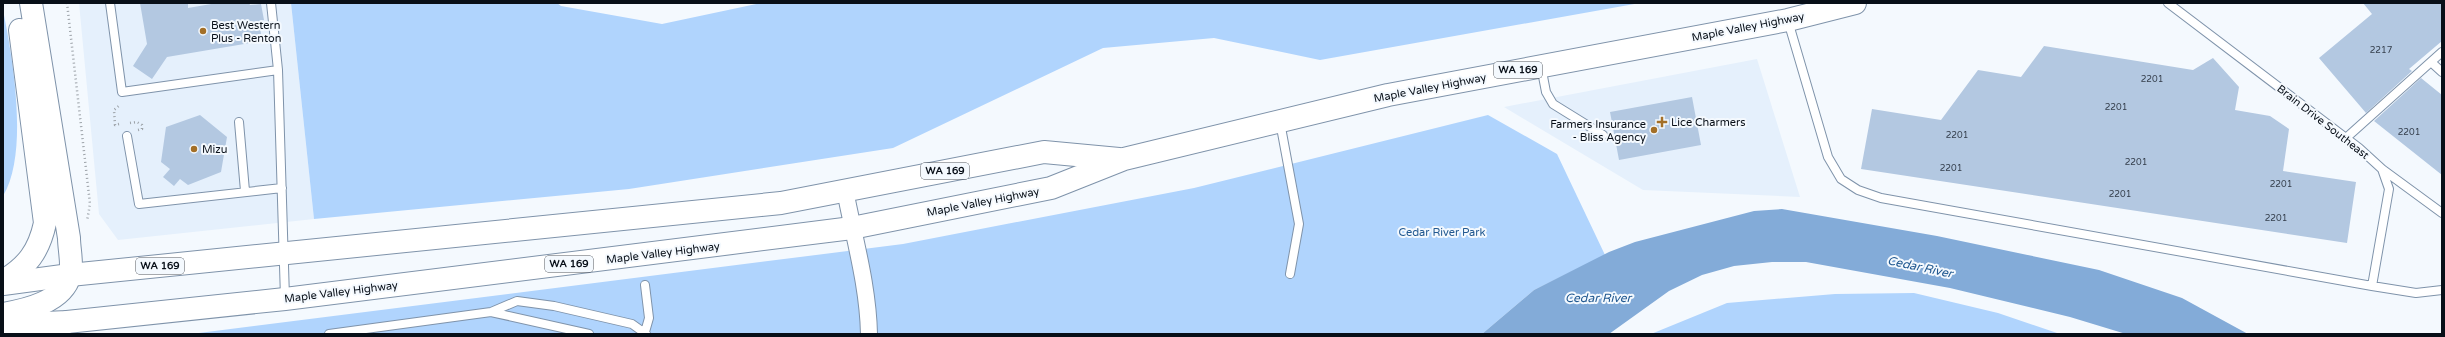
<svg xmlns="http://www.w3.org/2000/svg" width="2445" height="337" font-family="'Varela Round',sans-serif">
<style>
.built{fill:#e5f0fc}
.green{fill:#b0d4fd}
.water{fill:#83abd8}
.building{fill:#b3c8e1}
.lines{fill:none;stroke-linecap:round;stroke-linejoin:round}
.lane-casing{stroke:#7f93aa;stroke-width:10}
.street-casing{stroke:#7f93aa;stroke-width:18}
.primary-casing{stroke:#7f93aa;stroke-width:24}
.highway-casing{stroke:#7f93aa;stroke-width:24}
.path{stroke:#9da3a9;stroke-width:2.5;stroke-dasharray:1 3;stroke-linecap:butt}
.lane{stroke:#fff;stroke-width:8}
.street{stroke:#fff;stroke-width:16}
.primary{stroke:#fff;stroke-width:22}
.highway{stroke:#fff;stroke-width:22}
.poi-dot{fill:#a36f27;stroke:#f4f9fe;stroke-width:1.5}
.labels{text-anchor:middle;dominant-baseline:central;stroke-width:4;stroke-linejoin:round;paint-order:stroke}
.number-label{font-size:9px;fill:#333d4a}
.shield{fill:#f4f9fe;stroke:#4f555d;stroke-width:1}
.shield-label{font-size:10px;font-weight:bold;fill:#080f18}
.poi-label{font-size:11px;fill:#080f18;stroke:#f4f9fe;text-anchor:start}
.street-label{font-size:11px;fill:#080f18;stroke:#f4f9fe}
.park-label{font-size:11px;fill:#215890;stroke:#f4f9fe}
.water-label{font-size:12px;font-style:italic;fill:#205890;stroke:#f4f9fe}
</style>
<rect width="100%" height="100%" fill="#f4f9fe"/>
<!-- built -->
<path class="built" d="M79,3H291L314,219L118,240L99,214Z
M1757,59L1800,197L1643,190L1504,107Z"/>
<!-- green -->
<path class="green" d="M291,3H557L561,6L662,24L761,3H1640L1320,60L1214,38L1103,48L893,148L629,189L314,219Z
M3,10C13,59 29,153 3,196Z
M1488,115L1557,154L1605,255L1534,290L1482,334H191L903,244L1194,188Z
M1914,293L1998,313L2060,334H1651L1727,303L1835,294Z"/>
<!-- water -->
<path class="water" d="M1782,209L1937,236L2099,270L2182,298L2248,334H2126L2070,317L1950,288L1806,262H1772L1734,266L1702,275L1669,291L1609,334H1482L1534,290L1609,252L1635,242L1754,211Z"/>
<!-- building -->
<path class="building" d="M140,3H188V8L217,3H249L250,5L261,4L264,20L259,21L262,41L167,57L152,79L133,66L147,44Z
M2363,3H2442V41L2409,69L2412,71L2366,113L2319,58L2372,14Z
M2044,46L2193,70L2213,58L2239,87L2235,110L2270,116L2289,129L2283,171L2356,182L2347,243L1861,169L1872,109L1941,120L1978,70L2021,77Z
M2421,78L2442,95V175L2374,121Z
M1692,97L1701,145L1619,160L1610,112Z
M200,115L227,137L221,172L188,185L180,179L174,186L163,177L170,169L161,162L166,127Z"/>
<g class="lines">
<!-- lane casing -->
<g class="lane-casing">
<path id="lane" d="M110,3L122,92L278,70
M271,3L278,70L285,298
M2168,3L2359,148L2382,169L2389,189L2372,286
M1788,21L1828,157L1841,179L1858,190L1881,198L2372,286L2416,293L2442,290
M2431,62L2442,72
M1541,66L1546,92L1553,104L1603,135
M239,122L245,191
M1280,122L1299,224L1290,274
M127,136L139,204L282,188
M2346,138L2442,52
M2382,169L2442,213
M645,332L649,318L645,285
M329,334L491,312
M589,334L491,312L517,301L554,306L632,324L646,334"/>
</g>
<!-- street casing -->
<g class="street-casing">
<path id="street" d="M845,190C854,238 868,285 869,334"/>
</g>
<!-- primary casing -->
<g class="primary-casing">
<path id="primary" d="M3,284L70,275L781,203L1044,152L1119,159
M3,325L67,322L285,299L852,228L1051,188L1124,159L1388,95L1788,20L1855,3"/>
</g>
<!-- highway casing -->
<g class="highway-casing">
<path id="highway" d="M3,281C27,267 39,251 45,223L20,30
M3,314C26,310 63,302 70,275C73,265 69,249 69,238L31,3
M43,334L67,322"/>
</g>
<!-- path -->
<path class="path" d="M67,3L90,204L87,221
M130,123L137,122L142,125V129L138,130
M119,124L115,125L114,110L120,105"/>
<!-- lane -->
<use href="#lane" class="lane"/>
<!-- street -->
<use href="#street" class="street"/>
<!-- primary -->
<use href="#primary" class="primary"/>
<!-- highway -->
<use href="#highway" class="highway"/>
</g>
<!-- markers -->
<g class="poi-dot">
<circle cx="203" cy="31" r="4"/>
<path d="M1660 116h4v4h4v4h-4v4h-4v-4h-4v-4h4z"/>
<circle cx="1654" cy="130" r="4"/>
<circle cx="194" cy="149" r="4"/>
</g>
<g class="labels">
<!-- number labels -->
<g class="number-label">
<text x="2381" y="50">2217</text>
<text x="2152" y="79">2201</text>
<text x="2116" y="107">2201</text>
<text x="2409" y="132">2201</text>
<text x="1957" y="135">2201</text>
<text x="2136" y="162">2201</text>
<text x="1951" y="168">2201</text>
<text x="2281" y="184">2201</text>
<text x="2120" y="194">2201</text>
<text x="2276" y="218">2201</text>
</g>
<!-- shield labels -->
<g class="shield">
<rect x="1494" y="62" width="48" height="16" rx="3"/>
<rect x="921" y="163" width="48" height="16" rx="3"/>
<rect x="545" y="256" width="48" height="16" rx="3"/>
<rect x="136" y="258" width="48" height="16" rx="3"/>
</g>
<g class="shield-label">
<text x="1518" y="70">WA 169</text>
<text x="945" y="171">WA 169</text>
<text x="569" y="264">WA 169</text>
<text x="160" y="266">WA 169</text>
</g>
<!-- poi labels -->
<g class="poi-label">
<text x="211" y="25">Best Western<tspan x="211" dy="13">Plus - Renton</tspan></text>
<text x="1671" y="122">Lice Charmers</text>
<text x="1646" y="124" text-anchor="end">Farmers Insurance<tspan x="1646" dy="13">- Bliss Agency</tspan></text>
<text x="202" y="149">Mizu</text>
</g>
<!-- street labels -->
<g class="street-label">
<text transform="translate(1748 27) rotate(-11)">Maple Valley Highway</text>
<text transform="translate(1430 88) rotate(-11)">Maple Valley Highway</text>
<text transform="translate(2323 122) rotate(38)">Brain Drive Southeast</text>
<text transform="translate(983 202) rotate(-11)">Maple Valley Highway</text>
<text transform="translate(663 253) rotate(-7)">Maple Valley Highway</text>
<text transform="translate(341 292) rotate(-7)">Maple Valley Highway</text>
</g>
<!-- park labels -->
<g class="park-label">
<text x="1442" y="232">Cedar River Park</text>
</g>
<!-- water labels -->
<g class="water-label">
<text transform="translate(1920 267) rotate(12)">Cedar River</text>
<text x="1598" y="298">Cedar River</text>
</g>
</g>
<!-- border -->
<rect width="2445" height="337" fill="none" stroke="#080f18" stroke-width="8"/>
</svg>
